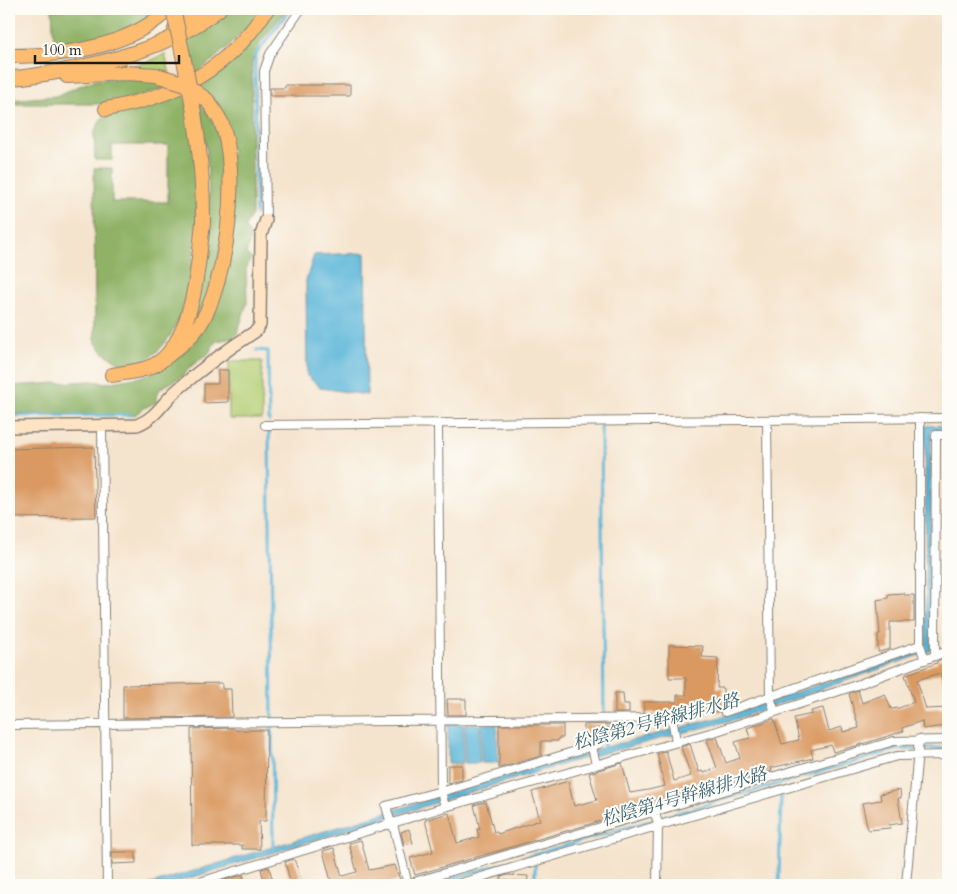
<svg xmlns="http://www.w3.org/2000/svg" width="957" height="894" font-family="Cardo,'Noto Serif JP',serif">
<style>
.green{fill:#b4cf75;stroke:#687648}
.forest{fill:#8fb266;stroke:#566741}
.water{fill:#5ab5d8;stroke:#3b687a}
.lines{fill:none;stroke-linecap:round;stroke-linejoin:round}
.stream{stroke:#5ab5d8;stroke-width:3}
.building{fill:#da9961}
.street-casing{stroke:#888074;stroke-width:10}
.secondary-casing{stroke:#888074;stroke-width:14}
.highway-casing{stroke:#888074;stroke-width:16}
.street{stroke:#fff;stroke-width:8}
.secondary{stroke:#fee4c5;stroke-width:11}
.highway{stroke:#fdbc6f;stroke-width:14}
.highway-bridge-casing{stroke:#888074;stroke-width:16;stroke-linecap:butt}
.highway-bridge{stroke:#fdbc6f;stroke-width:14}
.labels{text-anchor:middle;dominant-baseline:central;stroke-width:4;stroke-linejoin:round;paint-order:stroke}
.water-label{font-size:18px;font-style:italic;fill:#386171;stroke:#fdfcf7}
</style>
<rect width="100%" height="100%" fill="#fdfcf7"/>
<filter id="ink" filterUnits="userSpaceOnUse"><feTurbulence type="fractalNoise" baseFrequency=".02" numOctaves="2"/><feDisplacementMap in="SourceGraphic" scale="10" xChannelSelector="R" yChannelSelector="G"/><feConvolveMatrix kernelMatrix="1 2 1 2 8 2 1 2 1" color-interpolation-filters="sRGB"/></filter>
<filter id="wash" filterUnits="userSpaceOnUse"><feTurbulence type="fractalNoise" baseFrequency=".0096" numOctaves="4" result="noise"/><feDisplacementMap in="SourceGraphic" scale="20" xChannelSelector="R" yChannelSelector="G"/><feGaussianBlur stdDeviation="1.12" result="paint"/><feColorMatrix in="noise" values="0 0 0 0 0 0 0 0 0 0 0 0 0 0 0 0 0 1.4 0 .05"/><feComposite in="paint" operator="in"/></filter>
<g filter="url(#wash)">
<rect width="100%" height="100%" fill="#f5e4cd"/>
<!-- green -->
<path class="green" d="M165,54L170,75L129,69L131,66L148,62Z
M229,361H262V419H229Z"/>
<!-- forest -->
<path class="forest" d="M52,9H152L153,16L134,29L75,48L54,43Z
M227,9H261C241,36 220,56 193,75L185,41Z
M275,9H287L260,43L252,62V214L245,227L251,237L246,254L251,258L246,269L247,303L237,334L234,338L216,341L208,354L190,367L183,376L161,388L158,392L157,402C151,404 140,410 135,415L9,414V386L91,381L106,383L141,377L161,369L176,358L190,346L212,314L232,150L198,85L246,46Z
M106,79H146L173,86L118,102L99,104H9V100L56,96L91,81Z
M185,93C188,109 192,126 194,142C201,194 201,335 144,360C137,363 129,363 122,364L104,353L95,342L94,168H112V202H168V145H112V160H95L94,132L102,118L156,104Z
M199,102C208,112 214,122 218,135C230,183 223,262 203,306C199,314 194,322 189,330L209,197L207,153Z"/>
<!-- water -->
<path class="water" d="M365,253L367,395L321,388L307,376L306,280L314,255Z
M948,425V430L931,431V651L733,720L569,762L167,885H148L568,757L729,715L926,648L925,426Z
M448,724H463V763H448Z
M465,724H480V763H465Z
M482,724H497L498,763H482Z"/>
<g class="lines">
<!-- stream -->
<path class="stream" d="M256,214L255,56L290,9
M257,350L268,351L269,421
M601,415V417
M9,416L131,415
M601,426L604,715
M269,431L272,719
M272,726L273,850
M604,733V750
M429,885L898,749L948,748
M535,885V864
M779,885L781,793"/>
</g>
<g id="blocks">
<!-- building -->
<path class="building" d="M285,85H350V96H270V88H285Z
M218,370H228V402L204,403V384H218Z
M94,447L96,517L9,518V449Z
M904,593V595H914V622H890V649L878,652V634H880L877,600L888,598V594Z
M669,645L703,646L702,657L718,658L717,688H723V707L720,712L666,710L665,712L644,713V702H677V695H686V678H669Z
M948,657V692L940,673L917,680L926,709L948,708L946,726L923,729L922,721L902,728L904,731L859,745L833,752L831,745L811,750L813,758L771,768L772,771L415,875L410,858L433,852L425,820L449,813L457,843L479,837L477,829H480L474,805L486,802L494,832H497L498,834L540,820L532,792L568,781L574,806L597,800L589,773L622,763L630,793L648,790L665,786L657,754L666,751L674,781L691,776L681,747L690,744L699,772L703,771L704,773L717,768L707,740L717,737L726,763L740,758L735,742L750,738L747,728L774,719L782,744L799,740L794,718L812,714L811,711L823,708L829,731L842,727L843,732L859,728L849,694L858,690L862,703L885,694L891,709L899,708L914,702L905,675L937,663V661Z
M222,683V689H231L232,717L123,718V685Z
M615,693H623L624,704H629V713H615Z
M447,699H466V715H448Z
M610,724L613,734L583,743L584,725Z
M499,725H563V738H558V741H541V756L499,768Z
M232,728L236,730H267L266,821H259L260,849H242V845H192L191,729Z
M448,765H462V780L448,783Z
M900,790L901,798H898L902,823L889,825L890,828L868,830L862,803L881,800L880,794Z
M409,829L413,843L404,845L401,832Z
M361,840L369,870L395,865L400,880L381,885H332L323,851L334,848L342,876L357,872L349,843Z
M112,852H136V863L112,864Z
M294,859L298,870L303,885H291L285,862Z
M269,867L274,885H265L261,869Z
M243,875L246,885H215L214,883Z
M508,875L528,876L527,885H501V877Z"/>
</g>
</g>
<g filter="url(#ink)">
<use href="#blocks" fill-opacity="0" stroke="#888074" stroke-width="1"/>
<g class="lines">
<!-- street casing -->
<g class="street-casing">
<path id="street" d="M266,220L264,71L270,54L301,9
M920,418V645L925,660
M767,420L770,697L775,712
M438,424L441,791L445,807
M265,425L948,418
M102,426L107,885
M935,656L936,435H948
M725,712L920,645
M9,725L672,718L676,741
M592,747L596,764
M441,792L599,744
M654,811L658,823L657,885
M391,824L386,806L441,791
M393,824L408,885
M190,885L445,807L717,731L851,687L948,651
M404,885L894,741L948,740
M454,885L897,756L948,755
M906,885L919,739"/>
</g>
<!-- secondary casing -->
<g class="secondary-casing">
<path id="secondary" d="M9,427L137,425C156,418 163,402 177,390C202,368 228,349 256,331L260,325L261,235L266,220"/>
</g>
<!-- highway casing -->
<g class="highway-casing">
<path id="highway" d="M175,29L199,9
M9,56C63,56 128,48 169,9
M67,76L127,73L156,75
M9,78C23,78 37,75 51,73C109,63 172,46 219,9
M106,109C175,97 229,69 267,9
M162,360C175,350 189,340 199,326C227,284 241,170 221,122C217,114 212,107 207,100
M112,375C128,372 150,371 163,359C195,329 198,264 203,223"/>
</g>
<!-- street -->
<use href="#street" class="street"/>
<!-- secondary -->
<use href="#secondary" class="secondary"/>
<!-- highway -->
<use href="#highway" class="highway"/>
<!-- highway-bridge casing -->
<g class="highway-bridge-casing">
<path id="highway-bridge" d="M173,9C189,82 204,148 203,223
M156,75L183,83L207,100"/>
</g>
<!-- highway-bridge -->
<use href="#highway-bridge" class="highway-bridge"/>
</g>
</g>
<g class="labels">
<!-- water labels -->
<g class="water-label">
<text transform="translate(656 722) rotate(-15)">松陰第2号幹線排水路</text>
<text transform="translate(684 797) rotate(-16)">松陰第4号幹線排水路</text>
</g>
</g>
<!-- margin -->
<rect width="957" height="894" fill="none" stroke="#fdfcf7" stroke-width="30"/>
<!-- scale -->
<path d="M35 55v8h144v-8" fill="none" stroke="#1c1c1c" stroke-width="2.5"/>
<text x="42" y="55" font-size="15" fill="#1c1c1c" stroke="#fdfcf7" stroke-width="4" paint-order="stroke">100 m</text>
</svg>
